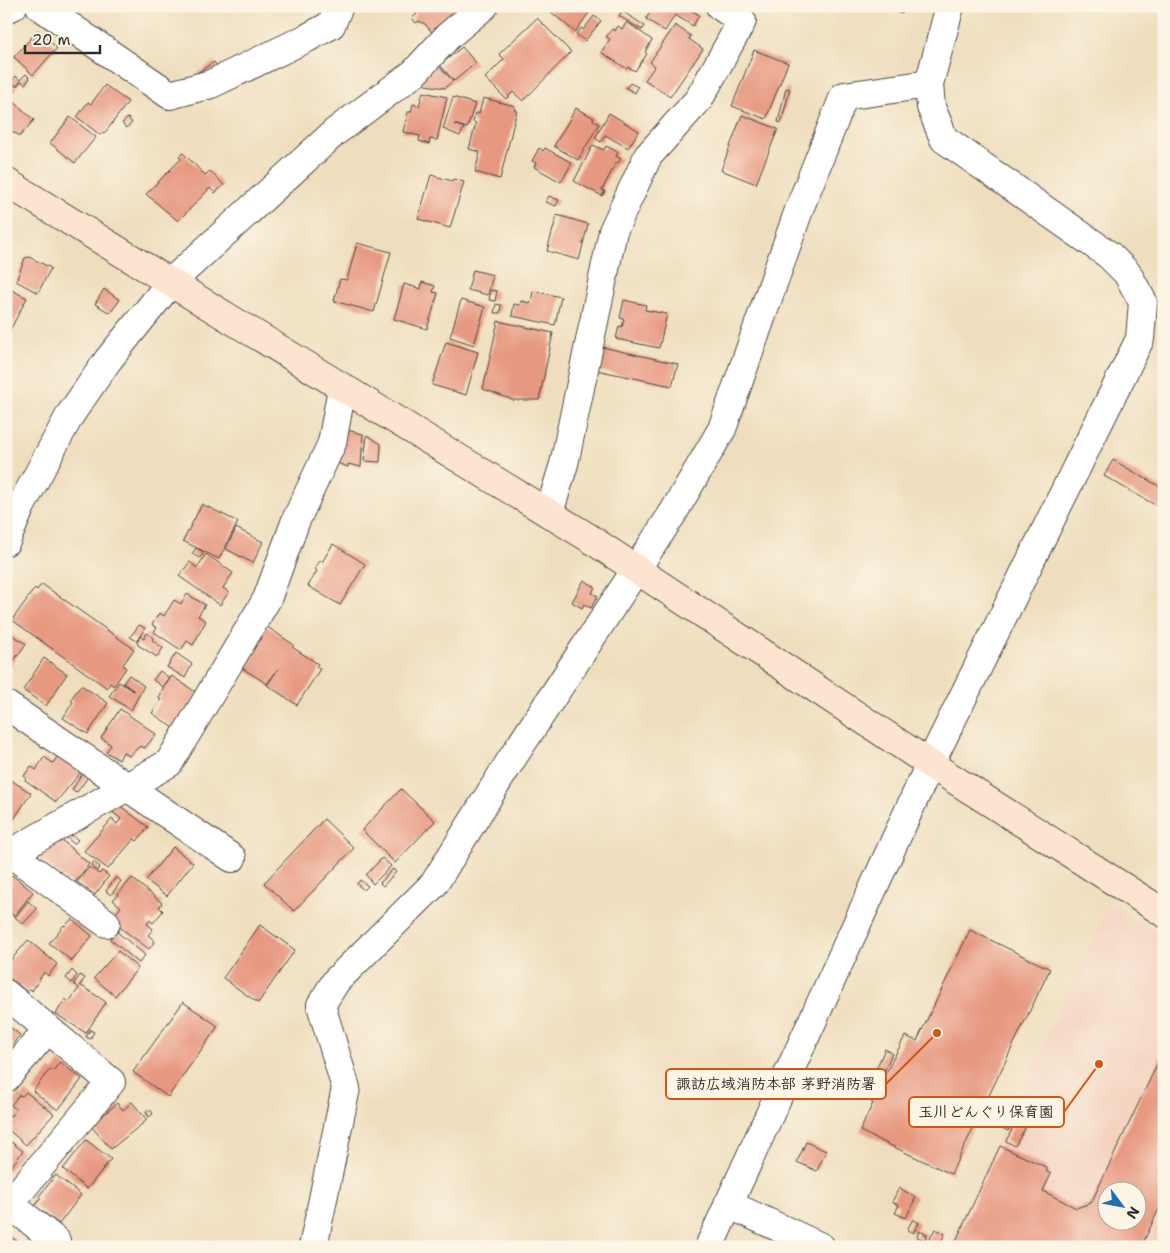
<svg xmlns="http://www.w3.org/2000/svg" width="1170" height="1253" font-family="'Shantell Sans','Klee One',sans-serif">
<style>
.built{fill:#f4d3c0;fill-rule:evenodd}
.building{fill:#e79880;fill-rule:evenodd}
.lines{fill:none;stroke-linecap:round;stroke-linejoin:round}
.street-casing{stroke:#484641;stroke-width:30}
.secondary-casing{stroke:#484641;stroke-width:30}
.street{stroke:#fff;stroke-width:28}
.secondary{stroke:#fde4d0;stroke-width:28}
.leader{fill:none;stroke:#d5540f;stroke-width:2}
.callout-dot{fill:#d5540f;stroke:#fcf5e5;stroke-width:2}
.callout{fill:#fcf5e5;stroke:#d5540f;stroke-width:2}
.callout-label{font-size:15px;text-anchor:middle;font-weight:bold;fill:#2b2b2b}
</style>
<rect width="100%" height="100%" fill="#fcf5e5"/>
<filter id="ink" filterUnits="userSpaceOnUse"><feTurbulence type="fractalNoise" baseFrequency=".02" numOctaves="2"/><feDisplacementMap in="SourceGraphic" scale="10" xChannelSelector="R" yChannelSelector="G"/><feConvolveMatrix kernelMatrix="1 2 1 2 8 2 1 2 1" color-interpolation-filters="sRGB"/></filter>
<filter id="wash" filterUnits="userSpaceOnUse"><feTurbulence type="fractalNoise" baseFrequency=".0096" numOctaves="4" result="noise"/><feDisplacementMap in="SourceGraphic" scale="20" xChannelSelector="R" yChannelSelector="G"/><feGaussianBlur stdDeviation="1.12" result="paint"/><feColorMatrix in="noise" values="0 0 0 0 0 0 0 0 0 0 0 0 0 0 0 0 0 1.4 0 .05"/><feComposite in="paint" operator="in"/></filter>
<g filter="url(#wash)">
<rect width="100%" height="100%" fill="#efdebd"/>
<!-- built -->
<path class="built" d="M1109,904L1164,937V1247H947ZM1108,1190H1138V1220H1108Z"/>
<g id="blocks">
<!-- building -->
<path class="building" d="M417,6H474L436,37L425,24L419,21L416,23L412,18L417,14L413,10Z
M544,6H594L575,32Z
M654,6H684L699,15L693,26L675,15L665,31L646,19Z
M888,6H904L902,14L887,9Z
M622,11L645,26L642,30L619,16Z
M594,16L601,21L585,41L576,34L581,28L583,30Z
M537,18L571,52L523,101L513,92L506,99L485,78L504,59L499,54Z
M627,22L652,40L645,52L647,54L635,71L628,67L627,69L601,52L610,39L606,37L612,29L615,31L618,26L622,29Z
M675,25L691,36L689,39L703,49L670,97L645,80L655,66L650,62Z
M38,30L57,48L33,75L14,57Z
M462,47L476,63L454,81L440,65Z
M754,50L788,63L766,119L732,106Z
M214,62L219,69L201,80L197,73Z
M438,65L453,81L445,88L425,85L421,80Z
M26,74L30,78L25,84L21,81L17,86L12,81L16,76L20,80Z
M6,77L17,88L6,100Z
M630,83L638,87L635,93L626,88Z
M105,85L128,102L104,134L102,133L100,135L77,117L88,102L91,104Z
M786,88L790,89L781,123L778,122Z
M423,92L447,97L437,140L430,139L429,144L419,141L420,136L403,132L408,112H411L413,104L419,106Z
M453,97L475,104L467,128L454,124L464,128L460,136L443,129Z
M483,98L515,106L514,110H517L500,179L475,172L480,152L469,149L476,123L473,122L475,113L479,114Z
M11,99L34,120L20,136L6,128V105Z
M576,108L594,118L593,120L599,124L578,160L554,146Z
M609,113L639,131L628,148L605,135L601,142L595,138Z
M742,115L778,129L756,184L721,170Z
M70,117L96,137L75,163L50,143Z
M128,118L132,123L126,128L122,123Z
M593,145L604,150L606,146L618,152L616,156L621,159L618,163H616L602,190L605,191L602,196L574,181Z
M539,148L543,151L545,148L572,163L561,182L534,167L536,163L532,161Z
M183,153L205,175L210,171L224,185L215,193L210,188L178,221L146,194L181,159L179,156Z
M431,175L452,181L453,179L464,182L450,228L418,219Z
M549,196L559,200L556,206L546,202Z
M557,215L588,224L579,260L547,251Z
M357,243L391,252L374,312L334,301L340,279L347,280Z
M29,257L51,268L38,293L16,281L25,258Z
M473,270L493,275L488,295L468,290Z
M422,282L435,286L433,292L438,293L427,329L394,319L404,284L421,289Z
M6,287L27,298L10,330L6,329Z
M104,289L120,300L110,313L95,304Z
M491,290L497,291L495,301L489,300Z
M533,291L561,297L555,325L512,316L514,304L520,305L521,301L531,303Z
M461,300L485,307L474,345L450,337Z
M624,300L646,305L645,310L667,314L659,348L616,339L619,326L622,327L624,319L620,318Z
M496,304L501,305L500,313H494Z
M498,321L553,333L539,400H513L483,389Z
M446,342L478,352L466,395L432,385Z
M589,344L678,364L672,386L582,367Z
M330,426L363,434L361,467L348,464V467L323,458Z
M367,435L381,444L380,462L364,461Z
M1113,460L1164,489V510L1104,476Z
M202,504L238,522L219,559L183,541Z
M236,528L263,542L253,563L226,549Z
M333,544L365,564L340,605L308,586L317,571L315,569L320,560L322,562Z
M196,548L204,552L200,558L192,554Z
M206,554L233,573L223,588L229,592L220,605L179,576L190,562L197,568Z
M584,580L595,587L592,593L598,596L591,608L584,604L582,608L572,602Z
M42,584L134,649L123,665L126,668L114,686L110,683L107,688L12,620L35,588L37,590Z
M187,594L205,605L198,616L206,621L193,645L187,641L181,650L154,632L157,628L152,625L159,613L164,616L174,600L181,604Z
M263,624L294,645L292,647L318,664L316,667L320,669L297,705L267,685L279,668L267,684L236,664Z
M139,625L145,628L137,641L130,637Z
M6,631L26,644L6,671Z
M147,633L153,638L152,640L163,648L157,657L138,645L137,642L140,636L144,638Z
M176,653L192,664L185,678L167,667Z
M44,658L67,674L46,706L23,690Z
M160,671L169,678L163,687L153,680Z
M129,675L144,686L131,710L109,696L119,682L134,691L123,683Z
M172,676L197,693L174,728L152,713L161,700L159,699L162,690Z
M81,685L108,703L88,734L63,718L73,702L71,699Z
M120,709L156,734L145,748L140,746L129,756L123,752L119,760L106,752L111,745L101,738Z
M44,757L53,763L57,757L81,772L56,802L25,780L26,778L24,776L31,766L36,770Z
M82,774L88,777L77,792L72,790Z
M6,777L31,793L12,822L6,818Z
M401,789L435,821L395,863L362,830Z
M114,801L148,827L137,841L134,839L108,869L84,851L112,819L117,824L121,819L108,808Z
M324,819L354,848L294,911L264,883Z
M70,834L78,840L74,844L67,838Z
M56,835L89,864L73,885L39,858L38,854Z
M173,847L193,863L167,896L146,880Z
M382,858L391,866L373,884L366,875Z
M94,862L100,867L97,871L91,866Z
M89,867L99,874L102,871L109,876L95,895L77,882Z
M393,869L396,872L383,886L380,883Z
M12,875L33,892L14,916L6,910V881Z
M116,877L121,881L111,895L106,891Z
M132,878L162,903L159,907L163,911L153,923L150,920L147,924L153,929L148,935L155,941L149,949L114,923L113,917L121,907L113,900Z
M360,880L368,886L364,890L357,884Z
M28,901L37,909L23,924L15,917Z
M72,919L92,936L72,961L49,943L64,925L65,926Z
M260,925L295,950L258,1003L223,978Z
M970,930L1050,969L951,1174L860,1131L873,1103L871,1102L905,1036L917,1041Z
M116,931L145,955L139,963L110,939Z
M28,940L57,964L48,976L44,972L32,991L30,988L27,992L6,975V966Z
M118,951L138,968L115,996L94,978Z
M72,970L77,975L72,983L66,978Z
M80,975L85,978L80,985L106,1002L86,1033L56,1014L65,999L69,1002L79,988L74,984Z
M183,1002L218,1026L168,1097L133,1072Z
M6,1024L20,1035L6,1052Z
M90,1030L94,1032L90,1039L86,1037Z
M885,1049L892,1053L883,1075L875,1071Z
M1162,1054L1164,1198L1141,1247H953L1000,1146L1048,1168L1046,1171L1051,1174L1043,1191L1076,1208L1091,1203ZM1108,1190H1138V1220H1108Z
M60,1062L82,1079L58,1110L33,1091L50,1069L53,1071Z
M26,1092L54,1114L26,1145L6,1128V1112L11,1116L16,1109L11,1105L19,1095L22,1096Z
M132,1102L147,1120L111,1149L91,1126L117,1103L123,1110Z
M1010,1108L1017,1112L1008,1131L1000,1127Z
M150,1109L153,1114L149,1117L146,1112Z
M1017,1120L1027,1125L1015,1146L1006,1141Z
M6,1138L23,1151L8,1171L6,1170Z
M86,1140L111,1159L87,1189L63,1169Z
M806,1142L826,1151L817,1171L797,1162Z
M56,1175L81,1195L59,1224L35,1206L41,1198L39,1196Z
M899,1188L916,1197L906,1218L895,1213L899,1205L892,1202Z
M913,1219L919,1223L913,1233L907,1230Z
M935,1229L945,1234L939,1245L929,1241Z
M919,1231L927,1234L925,1240L917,1237Z
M7,1234L25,1247H6Z"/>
</g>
</g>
<g filter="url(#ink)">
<use href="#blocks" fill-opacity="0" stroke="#484641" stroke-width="1"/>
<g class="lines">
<!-- street casing -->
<g class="street-casing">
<path id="street" d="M40,6L170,95L211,84L307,38L331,25L339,6
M6,9L13,6
M549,513L564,464L613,231L648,156L699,99L742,21L720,6
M6,541L21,506L70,415L108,360L171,282L335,132L414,73L448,36L484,6
M6,705L232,858
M10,853L106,923
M6,856L169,763L267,599L296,520L332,443L342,388
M6,994L48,1029
M6,1078L48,1029L111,1082L6,1208
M6,1201L56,1241L52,1247
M728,1204L821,1247
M313,1247L346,1088L321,1005L336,981L434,884L511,760L673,513L722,429L800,207L844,96L929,84
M709,1247L930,764L1140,339L1143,302L1127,273L1109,255L944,139L931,107L929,84L950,6"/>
</g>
<!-- secondary casing -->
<g class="secondary-casing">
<path id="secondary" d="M6,182L586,536L930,764L1164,913"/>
</g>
<!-- street -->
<use href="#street" class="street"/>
<!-- secondary -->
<use href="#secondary" class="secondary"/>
</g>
</g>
<!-- callouts -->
<path class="leader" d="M937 1033L886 1084M1099 1064L1064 1112"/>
<g class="callout-dot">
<circle cx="937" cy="1033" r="5"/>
<circle cx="1099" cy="1064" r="5"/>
</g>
<g class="callout">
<rect x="666" y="1069" width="220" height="30" rx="5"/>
<rect x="909" y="1097" width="155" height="30" rx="5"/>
</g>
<g class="callout-label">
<text x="776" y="1089">諏訪広域消防本部 茅野消防署</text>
<text x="986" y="1117">玉川どんぐり保育園</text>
</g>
<!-- margin -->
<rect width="1170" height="1253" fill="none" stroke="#fcf5e5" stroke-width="25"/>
<!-- north arrow -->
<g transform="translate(1122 1206) rotate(122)"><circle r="24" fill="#fcf5e5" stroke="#a8a49b"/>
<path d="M0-4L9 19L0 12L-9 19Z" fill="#1f6fb2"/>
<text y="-8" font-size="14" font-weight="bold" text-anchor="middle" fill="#2b2b2b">N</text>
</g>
<!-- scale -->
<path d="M25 45v8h75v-8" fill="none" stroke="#2b2b2b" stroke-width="2.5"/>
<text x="32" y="45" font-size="15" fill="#2b2b2b" stroke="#fcf5e5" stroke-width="4" paint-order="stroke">20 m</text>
</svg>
